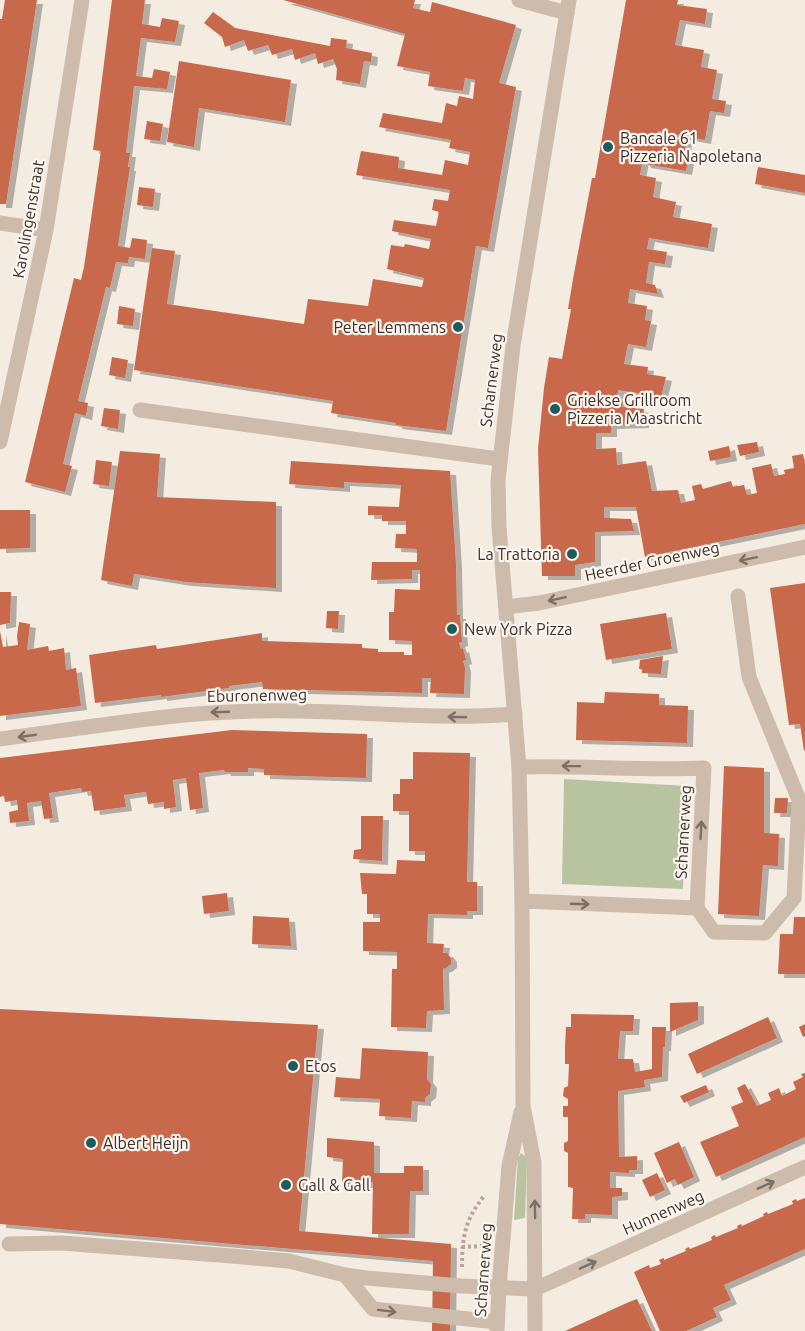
<svg xmlns="http://www.w3.org/2000/svg" width="805" height="1331" font-family="Ubuntu,sans-serif">
<style>
.green{fill:#b8c4a0}
.building{fill:#c8694b;filter:url(#shadow)}
.lines{fill:none;stroke-linecap:round;stroke-linejoin:round}
.path{stroke:#b9a596;stroke-width:4;stroke-dasharray:3 3;stroke-linecap:butt}
.service{stroke:#cdbbac;stroke-width:15}
.minor{stroke:#cdbbac;stroke-width:15}
.tertiary{stroke:#cdbbac;stroke-width:15}
.oneway{stroke:#7d6f65}
.poi-dot{fill:#1f5a5e;stroke:#fbf5ee;stroke-width:2}
.labels{text-anchor:middle;dominant-baseline:central;stroke-width:4.5;stroke-linejoin:round;paint-order:stroke}
.poi-label{font-size:16px;fill:#3b302b;stroke:#fbf5ee;text-anchor:start}
.street-label{font-size:16px;fill:#3b302b;stroke:#fbf5ee}
</style>
<defs>
<filter id="shadow"><feDropShadow dx="6" dy="4" stdDeviation="0" flood-color="#0004"/></filter>
</defs>
<rect width="100%" height="100%" fill="#f4ebe1"/>
<!-- green -->
<path class="green" d="M564,779L687,786L683,889L562,884Z
M521,1153L527,1158L525,1218L514,1220L518,1158Z"/>
<!-- building -->
<path class="building" d="M5,0H37L6,204H0V19H2Z
M112,0H145L142,24L160,27L162,18L179,21L175,42L141,38L136,76L152,78L154,69L170,72L167,89L134,86L126,153H130L128,167H130L118,246L130,248L132,238L147,240L146,250L145,259L129,257L128,263L116,262L110,288L106,287L78,401L88,403L86,416L75,413L63,464L72,466L65,492L25,482L74,278L81,280L84,267L101,151L93,150Z
M283,0H415L413,8L430,12L432,2L516,25L499,83L516,87L488,248L476,246L446,431L396,425V423L331,413L333,401L134,370L152,248L175,251L167,304L304,324L308,299L368,306L373,279L422,287L424,278L387,269L391,245L404,247L405,244L429,249L431,239L392,231L394,220L436,226L439,212L432,210L434,199L448,201L450,190L356,175L361,151L399,157L398,168L442,175L445,160L468,165L470,152L449,148L451,140L379,127L383,113L442,123L446,103L457,106L459,96L473,99L475,80L465,78L463,91L428,86L430,72L397,66L405,34Z
M626,0H678L677,5L707,9L705,24L680,20L675,45L704,50L701,67L717,70L712,99L726,101L724,113L710,111L705,140L658,131L657,136L686,140L685,153L689,154L686,171L645,164L643,159L640,175L656,178L653,197L676,202L673,217L712,224L708,248L649,238L647,249L667,252L665,264L649,262L646,283L655,285L658,294L630,289L628,303L647,306L645,320L651,321L646,347L628,344L624,364L648,367L647,374L666,377L661,397L618,390L617,400L623,401L622,407L644,409L643,424L611,425V433H596V449L616,448L617,465L646,461L652,491L678,490L681,503L695,500L692,486L701,484L703,489L731,481L733,487L744,485L747,495L757,493L752,468L771,464L774,476L785,474L784,470L794,468L792,456L803,454L805,464V524L645,557L636,507H604V518L631,519L634,531L595,532V562L575,565V576H542L538,449L544,388L549,357L562,359L571,309H568L573,279L592,178H595Z
M213,12L235,28L330,46L331,38L347,40L346,48L372,53L371,62L364,61L360,84L336,80L337,69L333,59L318,64L315,53L295,60L292,49L272,55L268,45L248,51L244,40L225,47L222,37L204,23Z
M179,61L291,80L285,122L199,108L194,147L167,142Z
M147,121L163,124L160,141L144,139Z
M758,167L805,175V193L755,184Z
M139,187L155,189L153,207L137,205Z
M119,306L135,309L133,326L117,324Z
M112,357L128,360L125,378L109,375Z
M104,408L120,410L118,429L101,426Z
M757,442L759,452L740,456L737,445Z
M729,446L731,457L710,461L708,451Z
M120,451L160,454L157,497L276,502V588L186,582L134,574L132,586L101,580Z
M96,460L112,462L109,486L93,484Z
M291,461L450,471L456,564L457,615H460L462,642L459,643L461,649L463,648L466,660L463,661L465,668L464,694L430,693L431,678H422V693L263,689L262,682L229,686V688L161,697V695L95,703L89,655L156,645L157,649L262,633V641L362,644V648L378,649V652H404V655H412V641L389,640V612H394L395,589L420,590V570H412V579L371,580L372,562H417V549L395,548L396,534H406V521H382V515H368V506L399,507L401,485L344,482V488L289,484Z
M0,510H30V548L0,549Z
M805,583V750L804,751L800,724L789,725L770,588Z
M0,592H11L10,623L0,625Z
M327,611H339L338,629L326,628Z
M666,613L672,649L606,660L600,624Z
M19,622L30,624L27,650L48,646L49,651L64,648L66,670L76,668L81,706L0,716V631L3,647L18,645L17,636Z
M663,656L661,674L642,673V669H639L640,660Z
M605,692L659,694V705L688,706L687,743L576,740L577,702L604,703Z
M232,730L367,734L366,778L264,775V769L248,768V772H225L224,770L199,773L203,808L190,810L186,778L173,780L176,807L164,809V802L148,804L146,792L124,795L126,807L94,811L91,791L82,792L81,788L49,793L53,818L44,819L41,801L27,803L29,821L10,823L9,812L18,810L17,800L5,802L4,796L0,797V758Z
M413,752L470,753L467,882H477V911H467V915L428,914L427,943L444,944L443,953H447L451,958V964L446,968H444L443,970L444,1010L427,1011L426,1028L391,1027L392,969H397V952L363,951V922H380V914H367V894H362L360,873L396,874L397,860L425,861V851H409V811H393V794H400V779H413Z
M724,766L764,768V833L779,834L778,866L763,865L759,916L718,914Z
M775,798H788L787,813H774Z
M361,816H383L382,861L353,859L354,850L361,849Z
M227,893L229,911L204,914L202,896Z
M253,916L289,918L291,946L252,944Z
M794,917H805V974H778L780,934H793Z
M698,1002V1020L670,1032V1003Z
M0,1009L318,1025L299,1231L451,1244L450,1331H432L433,1261L0,1224Z
M571,1014L634,1015L633,1031H620L618,1059H633L635,1072L652,1069V1027H666L665,1047H663L662,1077L644,1080L645,1087L618,1091L619,1157L637,1156V1170H629V1173L610,1172V1188H622V1196L612,1197V1215L585,1214V1219H572L573,1188L568,1187V1153L564,1151V1143L568,1141V1117H563V1106H568V1099L563,1096L564,1088L568,1086L569,1064H565V1046L566,1027H571Z
M768,1017L777,1038L697,1074L688,1054Z
M805,1024V1036L803,1037L799,1027Z
M362,1048L428,1052L427,1079L431,1084L430,1094L425,1098V1102L412,1101L411,1118L379,1116L380,1099L334,1097L336,1077L360,1079Z
M805,1073V1137L716,1177L700,1142L739,1126L731,1107L743,1102L737,1088L745,1084L757,1106L771,1100L768,1093L779,1088L782,1096L796,1089L793,1082L803,1077L801,1074Z
M706,1085L709,1092L684,1103L680,1096Z
M327,1138L374,1142V1173H404V1166H423V1191H410L409,1234H372L373,1182H367V1184H342L343,1159L327,1157Z
M679,1142L694,1177L678,1185L675,1179L667,1183L654,1153Z
M657,1173L665,1190L650,1197L642,1180Z
M805,1198V1249L724,1285L731,1300L713,1308L717,1317L686,1331H660L634,1272L649,1265L650,1268L661,1264L659,1260L664,1258V1260L686,1251L685,1249L689,1247L690,1249L712,1240L711,1237L715,1235L716,1237L738,1228L737,1226L741,1224L742,1226L764,1216L763,1214L767,1212L768,1214L793,1204L792,1201L796,1199L797,1201Z
M637,1299L652,1331H565L629,1302Z"/>
<g class="lines">
<!-- path -->
<path class="path" d="M462,1247L482,1246
M462,1267C462,1237 465,1220 484,1196"/>
<!-- service -->
<path class="service" d="M140,410L499,459
M519,767C581,765 642,771 704,768L697,908L522,901
M697,908L714,932L765,933L794,898L799,800L749,677L738,596
M9,1244L61,1243L232,1256L289,1261L345,1275L366,1278L461,1286L535,1289
M345,1275L373,1309L497,1322"/>
<!-- minor -->
<path class="minor" d="M519,0L567,13
M0,223L46,230
M0,442L46,230L82,0
M506,607L539,603L805,547
M0,739C86,728 172,712 259,711C345,709 430,721 515,714
M535,1289L805,1167"/>
<!-- tertiary -->
<path class="tertiary" d="M497,1331L499,1287L509,1166L521,1112
M535,1331L534,1163L523,1106L522,901L519,767L499,527L498,480L513,346L569,0"/>
</g>
<!-- one-way arrows -->
<defs><path id="oneway-shaft" d="M-6 0H5M1.5-3L5.5 0L1.5 3" fill="none" stroke-width="1.6" stroke-linecap="round" stroke-linejoin="round" transform="scale(1.5)"/></defs>
<g class="oneway">
<use href="#oneway-shaft" transform="translate(748 559) rotate(168)"/>
<use href="#oneway-shaft" transform="translate(557 599) rotate(168)"/>
<use href="#oneway-shaft" transform="translate(220 712) rotate(178)"/>
<use href="#oneway-shaft" transform="translate(457 717) rotate(-178)"/>
<use href="#oneway-shaft" transform="translate(27 736) rotate(172)"/>
<use href="#oneway-shaft" transform="translate(571 766) rotate(-179)"/>
<use href="#oneway-shaft" transform="translate(701 830) rotate(-87)"/>
<use href="#oneway-shaft" transform="translate(580 904) rotate(2)"/>
<use href="#oneway-shaft" transform="translate(766 1185) rotate(-24)"/>
<use href="#oneway-shaft" transform="translate(535 1209) rotate(-91)"/>
<use href="#oneway-shaft" transform="translate(588 1265) rotate(-24)"/>
<use href="#oneway-shaft" transform="translate(387 1311) rotate(7)"/>
</g>
<!-- markers -->
<g class="poi-dot">
<circle cx="608" cy="147" r="6"/>
<circle cx="458" cy="327" r="6"/>
<circle cx="555" cy="409" r="6"/>
<circle cx="572" cy="554" r="6"/>
<circle cx="452" cy="629" r="6"/>
<circle cx="293" cy="1066" r="6"/>
<circle cx="91" cy="1143" r="6"/>
<circle cx="286" cy="1185" r="6"/>
</g>
<g class="labels">
<!-- poi labels -->
<g class="poi-label">
<text x="620" y="138">Bancale 61<tspan x="620" dy="18">Pizzeria Napoletana</tspan></text>
<text x="446" y="327" text-anchor="end">Peter Lemmens</text>
<text x="567" y="400">Griekse Grillroom<tspan x="567" dy="18">Pizzeria Maastricht</tspan></text>
<text x="560" y="554" text-anchor="end">La Trattoria</text>
<text x="464" y="629">New York Pizza</text>
<text x="305" y="1066">Etos</text>
<text x="103" y="1143">Albert Heijn</text>
<text x="298" y="1185">Gall &amp; Gall</text>
</g>
<!-- street labels -->
<g class="street-label">
<text transform="translate(28 219) rotate(-80)">Karolingenstraat</text>
<text transform="translate(491 380) rotate(-83)">Scharnerweg</text>
<text transform="translate(652 561) rotate(-12)">Heerder Groenweg</text>
<text transform="translate(257 695) rotate(-1)">Eburonenweg</text>
<text transform="translate(683 832) rotate(-87)">Scharnerweg</text>
<text transform="translate(663 1212) rotate(-24)">Hunnenweg</text>
<text transform="translate(483 1270) rotate(-86)">Scharnerweg</text>
</g>
</g>
</svg>
